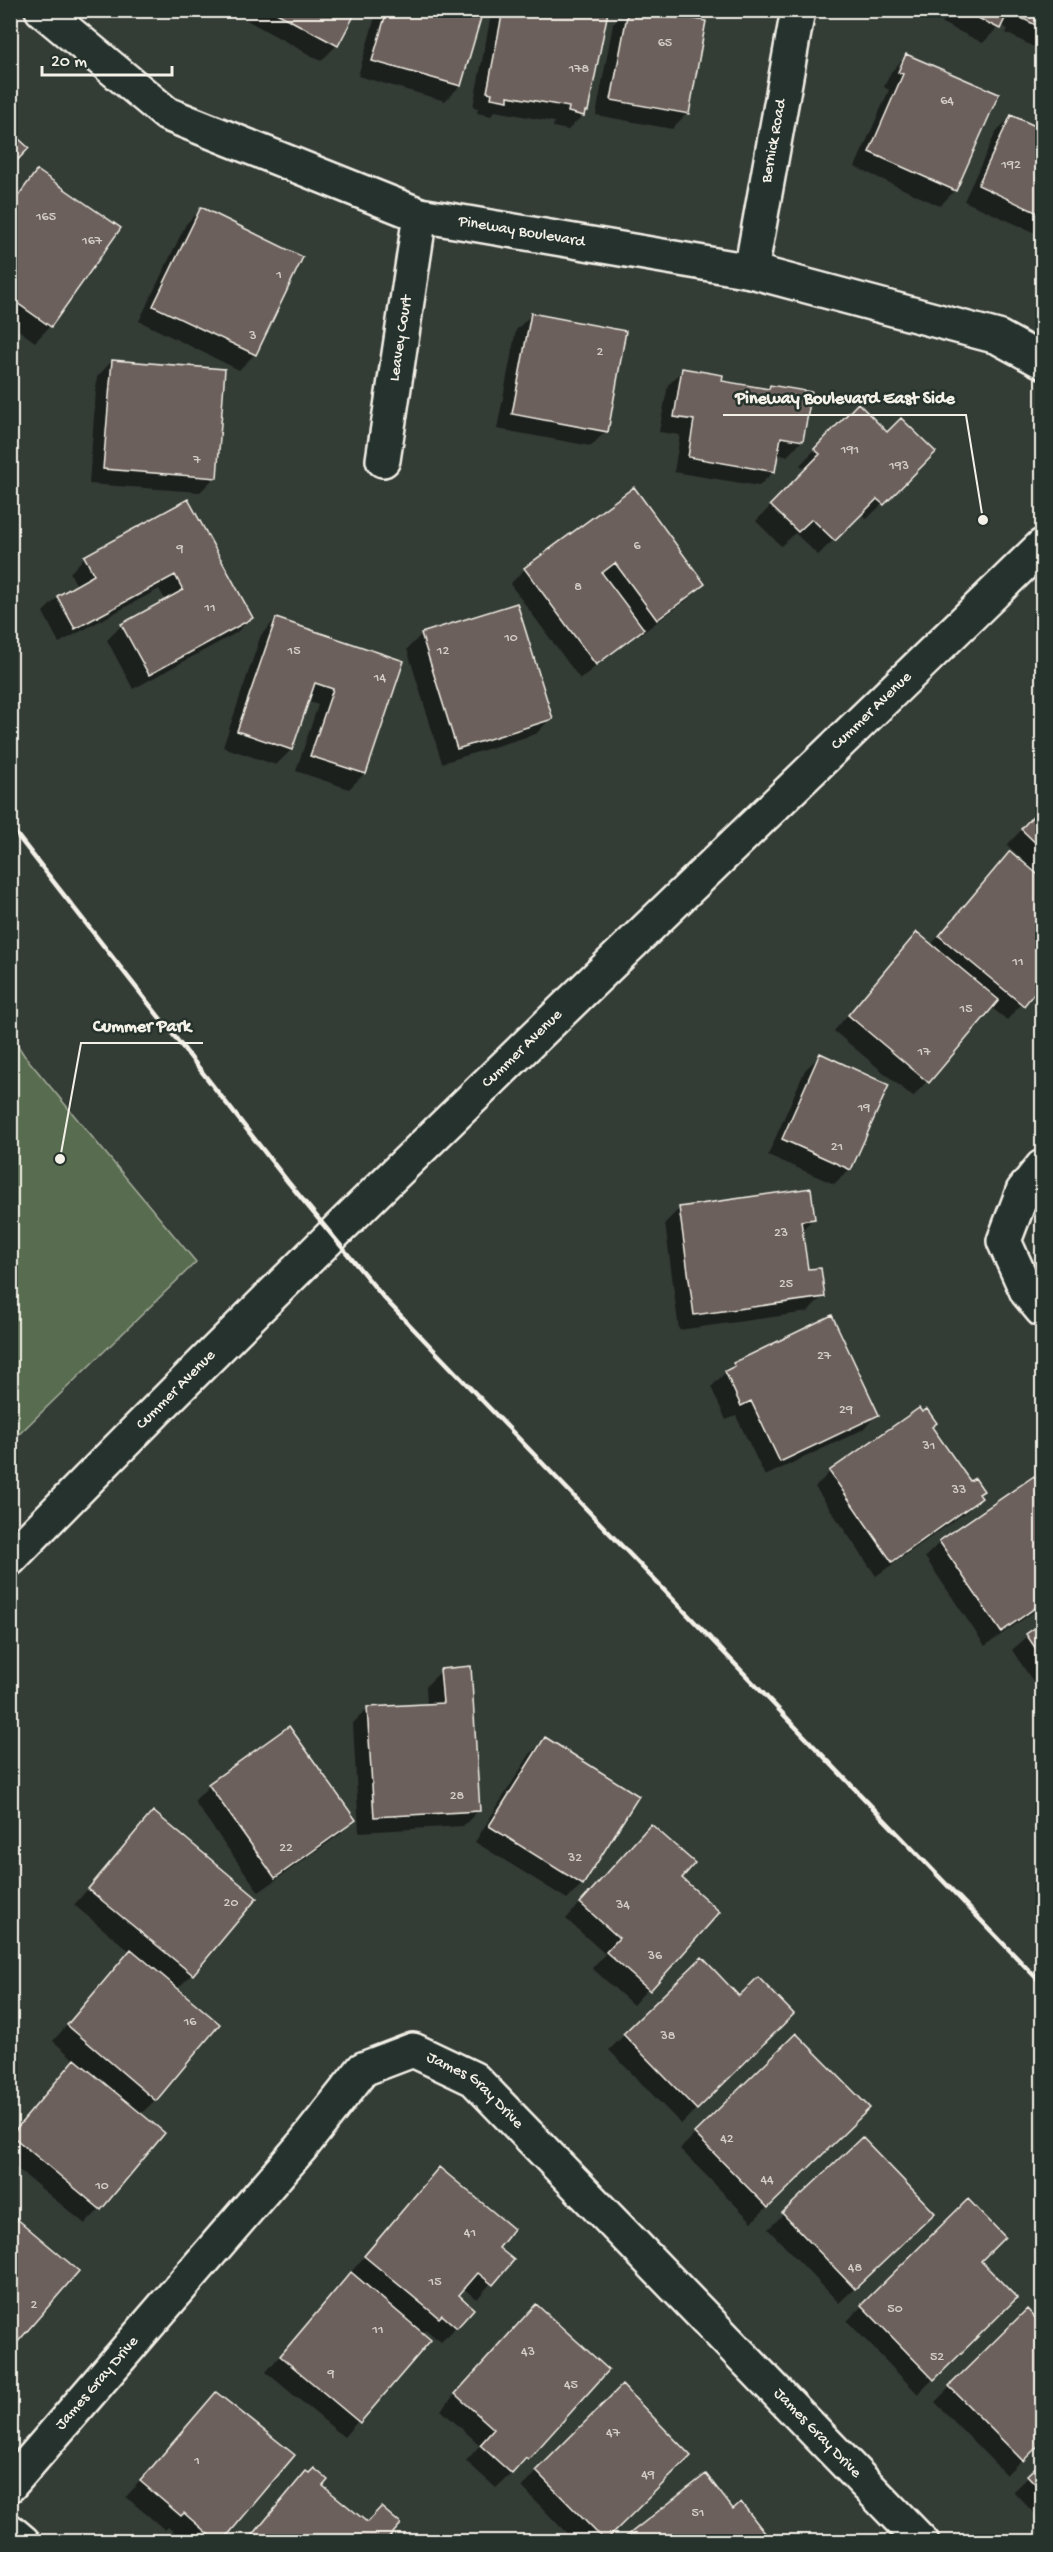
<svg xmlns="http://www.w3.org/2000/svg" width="1053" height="2552" font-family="'Gochi Hand',sans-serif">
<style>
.green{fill:#586c50;stroke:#a6ae9c;stroke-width:1.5}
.shadow{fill:#0007}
.building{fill:#6c605b;stroke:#f4f1e8;stroke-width:1.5}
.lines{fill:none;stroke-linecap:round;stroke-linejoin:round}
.street-casing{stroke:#f4f1e8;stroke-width:38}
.secondary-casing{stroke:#f4f1e8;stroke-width:38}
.street{stroke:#26332d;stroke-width:33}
.secondary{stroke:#26332d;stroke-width:33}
.rail{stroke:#f4f1e8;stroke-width:4.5}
.labels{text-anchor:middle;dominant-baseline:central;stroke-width:5;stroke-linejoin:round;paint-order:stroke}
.number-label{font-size:14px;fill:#d2cdc5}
.street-label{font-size:16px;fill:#f4f1e8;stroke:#26332d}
.leader{fill:none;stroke:#f4f1e8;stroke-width:2}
.callout-dot{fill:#f4f1e8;stroke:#26332d;stroke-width:2}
.callout-label{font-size:18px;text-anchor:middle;font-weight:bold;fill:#f4f1e8;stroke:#26332d;stroke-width:5;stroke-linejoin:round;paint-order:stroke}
</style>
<rect width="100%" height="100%" fill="#343c36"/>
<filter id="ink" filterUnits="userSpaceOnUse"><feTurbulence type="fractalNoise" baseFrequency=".0167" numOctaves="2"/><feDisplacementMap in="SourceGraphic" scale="12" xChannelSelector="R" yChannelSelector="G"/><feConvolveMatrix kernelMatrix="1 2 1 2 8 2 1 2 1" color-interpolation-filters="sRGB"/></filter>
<g filter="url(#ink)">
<!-- green -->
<path class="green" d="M11,1035L24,1055L196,1262L11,1442Z"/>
<!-- shadow -->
<path class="shadow" d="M235,10H356L336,46L321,61L234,13Z
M377,10L481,12L460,86L445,101L358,76Z
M492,10H593L606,13L587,111L568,130L553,127L554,122L495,111L491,116L477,113L478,108L473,107Z
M627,10H639L687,113L672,129L596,115L613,24Z
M949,10H1042V51L1006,33L1008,29L1000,25L983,43L942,23Z
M906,56L955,190L940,206L855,167L889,90L884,87L891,72Z
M1011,116L1042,131V236L964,201L996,132Z
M37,172L118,229L50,326L35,342L10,324V203Z
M201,209L301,258L255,354L239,370L139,321L186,224Z
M531,315L606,431L591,446L497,429L516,330Z
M112,361L215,477L200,492L89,484L97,377Z
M683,370L720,382L767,390L771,387L802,441L787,456L777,454L774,471L759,486L674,472L680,435L659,432L668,385Z
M858,405L887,434L934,452L867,519L861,513L818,555L795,533L781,546L756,521L806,470L800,465Z
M634,489L703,584L688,599L641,634L639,632L580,679L510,584L525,569Z
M188,501L251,618L236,633L133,689L107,640L122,625L166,601L159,589L59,643L43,612L58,597L77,586L70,573L85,557Z
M276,619L403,662L364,774L349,789L296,771L318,705L308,701L291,750L276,765L223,747L261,635Z
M422,634L551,718L536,734L442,763L407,649Z
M1042,808V981L1007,1020L991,1007L913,1097L834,1031L917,934L931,945L1010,853L1024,864L1026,863L1007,845Z
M821,1055L850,1169L834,1184L768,1155L805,1070Z
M680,1208L814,1218L801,1231L807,1271L823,1296L808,1312L679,1330L665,1223Z
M734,1364L878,1414L862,1430L765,1476L736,1416L726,1420L711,1387Z
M930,1428L980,1498L965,1513L876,1576L815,1487L830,1472Z
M1034,1478L1042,1491V1606L985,1646L925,1557L940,1542Z
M1042,1624V1695L1012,1650Z
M441,1671L478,1811L463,1826L359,1832L353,1723L368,1708L427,1705L426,1686Z
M288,1728L354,1820L339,1835L259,1892L194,1801L209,1786Z
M546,1739L582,1884L567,1899L475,1842L530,1754Z
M153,1813L192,1974L177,1989L155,2100L140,2115L100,2209L85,2224L10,2163V2135L75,2060L53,2041L131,1952L74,1905Z
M636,1841L718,1912L633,2005L592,1968L605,1954L566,1919Z
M702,1959L739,1998L792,2014L681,2124L609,2050Z
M796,2035L868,2108L752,2222L680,2149Z
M862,2139L918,2228L839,2303L768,2229Z
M439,2169L497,2248L511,2260L477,2299L463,2288L457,2295L456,2327L441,2342L426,2330L421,2334L428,2340L344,2437L266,2372Z
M968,2201L979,2261L1015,2298L918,2394L847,2321Z
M1027,2311L1042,2328V2440L1006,2475L935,2402Z
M521,2321L527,2459L496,2488L466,2461L480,2445L441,2410Z
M622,2387L689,2456L603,2542H575L522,2487Z
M216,2394L220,2542H185L168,2527L165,2530L126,2497Z
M1042,2463V2522L1013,2491Z
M306,2473L321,2486L384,2542H247Z"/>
<!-- building -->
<path class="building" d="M271,10H357L338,46Z
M387,10L483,11L461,86L372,61Z
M503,10L608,12L588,111H585L584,116L568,112L569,107L508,96V101L491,98L492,93L487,92Z
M628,10H647L706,21L689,114L611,100Z
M962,10H1009L1000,29Z
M1016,10H1042V28L1021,18L1023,14Z
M906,54L999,94L956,191L869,152L903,74L898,72Z
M1011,115L1042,129V215L978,185Z
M10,131L29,148L10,168Z
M37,170L121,228L51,327L10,298V207Z
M201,207L303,257L256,355L153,306Z
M531,313L626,331L608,432L512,414Z
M112,360L225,369L217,478L103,469Z
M682,368L723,375L722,381L769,389L770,385L812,392L803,441L781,437L775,472L688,457L694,420L674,417Z
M858,403L887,432L901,418L936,452L884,505L877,499L835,541L812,519L798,532L770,505L820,454L814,449Z
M634,487L705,584L657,620L615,563L602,573L644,629L596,665L524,568Z
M188,499L253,618L149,675L121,624L183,590L175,575L75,629L57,596L94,575L84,556Z
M517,603L553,719L457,749L421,633Z
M276,618L404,661L366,774L310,756L333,689L315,683L292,750L237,731Z
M1042,806V849L1021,829Z
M1010,851L1042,878V983L1024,1006L939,936Z
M917,932L999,1000L929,1083L848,1015Z
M820,1053L889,1085L851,1170L782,1139Z
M811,1188L815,1219L801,1221L808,1269L821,1268L825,1297L694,1315L679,1207Z
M832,1315L879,1415L780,1462L751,1401L741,1406L725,1371L735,1366L733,1363Z
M919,1408L922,1412L927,1409L937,1423L932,1427L970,1481L975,1478L984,1491L979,1494L982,1498L892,1562L829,1471Z
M1034,1476L1042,1488V1603L1001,1632L939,1541Z
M1042,1623V1658L1026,1634Z
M471,1666L480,1811L374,1817L367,1707L443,1703L440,1669Z
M289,1726L356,1820L275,1878L208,1784Z
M545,1737L639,1796L583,1885L489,1826Z
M153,1811L257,1898L193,1975L88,1889Z
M651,1824L695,1863L682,1878L720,1912L650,1991L606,1952L619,1938L580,1903Z
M131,1949L220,2024L156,2101L67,2025Z
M702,1957L739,1996L758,1977L794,2014L697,2110L623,2034Z
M796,2033L870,2108L768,2208L694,2133Z
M75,2059L165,2133L101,2210L11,2135Z
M862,2137L935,2213L855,2289L782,2213Z
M439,2167L514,2229L499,2248L514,2260L493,2285L478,2273L459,2295L474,2309L457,2328L442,2315L439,2318L364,2256Z
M968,2199L1005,2237L981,2261L1017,2298L934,2380L861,2305Z
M10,2213L79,2271L10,2351Z
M351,2272L431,2340L360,2423L280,2356Z
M536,2304L609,2370L528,2460L526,2458L512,2474L480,2445L494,2429L455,2394Z
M1027,2309L1042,2325V2442L1023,2461L949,2386Z
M622,2385L691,2456L605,2541L536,2471Z
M216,2392L295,2455L222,2542H217L184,2513L181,2516L140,2481Z
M1042,2461V2491L1027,2475Z
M314,2468L328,2480L323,2486L367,2522L381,2507L401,2524L385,2542H247L306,2471L309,2473Z
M706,2474L733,2509L741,2502L772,2542H619Z"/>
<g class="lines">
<!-- street casing -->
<g class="street-casing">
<g id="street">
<path id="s1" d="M42,10L167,114L420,215L751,271L998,337L1042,361"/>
<path id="s2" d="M751,271L798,10"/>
<path id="s3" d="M383,460L420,215"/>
<path d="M1042,1167L1023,1191L1004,1241L1027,1292L1042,1310"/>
<path id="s4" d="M10,2485L303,2145L363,2069L413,2050L474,2079L922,2542"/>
<path d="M10,2531L23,2542"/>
</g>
</g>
<!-- secondary casing -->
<g class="secondary-casing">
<g id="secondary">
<path id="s5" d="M10,1559C346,1213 697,883 1042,546"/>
</g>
</g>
<!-- street -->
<use href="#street" class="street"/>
<!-- secondary -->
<use href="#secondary" class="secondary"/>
<!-- rail -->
<path class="rail" d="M10,826L288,1182L384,1298L1042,1984"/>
</g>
</g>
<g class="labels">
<!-- number labels -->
<g class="number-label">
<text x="665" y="43">65</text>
<text x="579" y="69">178</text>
<text x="947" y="101">64</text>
<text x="1011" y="165">192</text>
<text x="46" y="217">165</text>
<text x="92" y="241">167</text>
<text x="279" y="275">1</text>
<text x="253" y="336">3</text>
<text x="600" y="352">2</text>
<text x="850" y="450">191</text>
<text x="197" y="460">7</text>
<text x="899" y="466">193</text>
<text x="637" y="546">6</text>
<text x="180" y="549">9</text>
<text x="578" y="587">8</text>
<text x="210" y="608">11</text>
<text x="511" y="638">10</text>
<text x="294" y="651">15</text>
<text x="443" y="651">12</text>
<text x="380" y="678">14</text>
<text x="1018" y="962">11</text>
<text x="966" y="1009">15</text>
<text x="924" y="1052">17</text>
<text x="864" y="1108">19</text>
<text x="837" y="1147">21</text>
<text x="781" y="1233">23</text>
<text x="786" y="1284">25</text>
<text x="824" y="1356">27</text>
<text x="846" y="1410">29</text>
<text x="929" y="1446">31</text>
<text x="959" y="1490">33</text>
<text x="457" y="1796">28</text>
<text x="286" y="1848">22</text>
<text x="575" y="1858">32</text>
<text x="231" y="1903">20</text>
<text x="623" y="1905">34</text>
<text x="655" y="1956">36</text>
<text x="190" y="2022">16</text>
<text x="668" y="2036">38</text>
<text x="727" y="2139">42</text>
<text x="767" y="2180">44</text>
<text x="102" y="2186">10</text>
<text x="470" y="2233">41</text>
<text x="855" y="2268">48</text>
<text x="435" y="2282">15</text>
<text x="34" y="2305">2</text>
<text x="895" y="2309">50</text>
<text x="378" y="2330">11</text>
<text x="528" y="2352">43</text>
<text x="937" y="2357">52</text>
<text x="331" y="2374">9</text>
<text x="571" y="2385">45</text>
<text x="613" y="2433">47</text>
<text x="197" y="2461">1</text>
<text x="648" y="2475">49</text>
<text x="698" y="2513">51</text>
</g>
<!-- street labels -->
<g class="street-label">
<text stroke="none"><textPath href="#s2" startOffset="132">Bernick Road</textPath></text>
<text stroke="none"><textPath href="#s1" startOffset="538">Pineway Boulevard</textPath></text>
<text stroke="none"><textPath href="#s3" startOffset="123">Leavey Court</textPath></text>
<text stroke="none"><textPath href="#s5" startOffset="1209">Cummer Avenue</textPath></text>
<text stroke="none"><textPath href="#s5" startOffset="723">Cummer Avenue</textPath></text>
<text stroke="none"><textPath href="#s5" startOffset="237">Cummer Avenue</textPath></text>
<text stroke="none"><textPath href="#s4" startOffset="674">James Gray Drive</textPath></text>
<text stroke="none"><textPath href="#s4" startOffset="134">James Gray Drive</textPath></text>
<text stroke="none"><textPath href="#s4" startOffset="1160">James Gray Drive</textPath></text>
</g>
</g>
<!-- callouts -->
<path class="leader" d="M983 520L966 415H723M60 1159L81 1043H203"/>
<g class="callout-dot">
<circle cx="983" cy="520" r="6"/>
<circle cx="60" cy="1159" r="6"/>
</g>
<g class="callout-label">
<text x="845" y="403">Pineway Boulevard East Side</text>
<text x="142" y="1031">Cummer Park</text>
</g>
<!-- margin -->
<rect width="1053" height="2552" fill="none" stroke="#26332d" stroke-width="36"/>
<rect x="18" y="18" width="1017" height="2516" fill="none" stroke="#f4f1e8" stroke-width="2" filter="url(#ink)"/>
<!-- scale -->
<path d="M42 66v9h130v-9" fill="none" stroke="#f4f1e8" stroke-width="3"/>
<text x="51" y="66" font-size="18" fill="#f4f1e8" stroke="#26332d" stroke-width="4.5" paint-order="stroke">20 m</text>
</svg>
